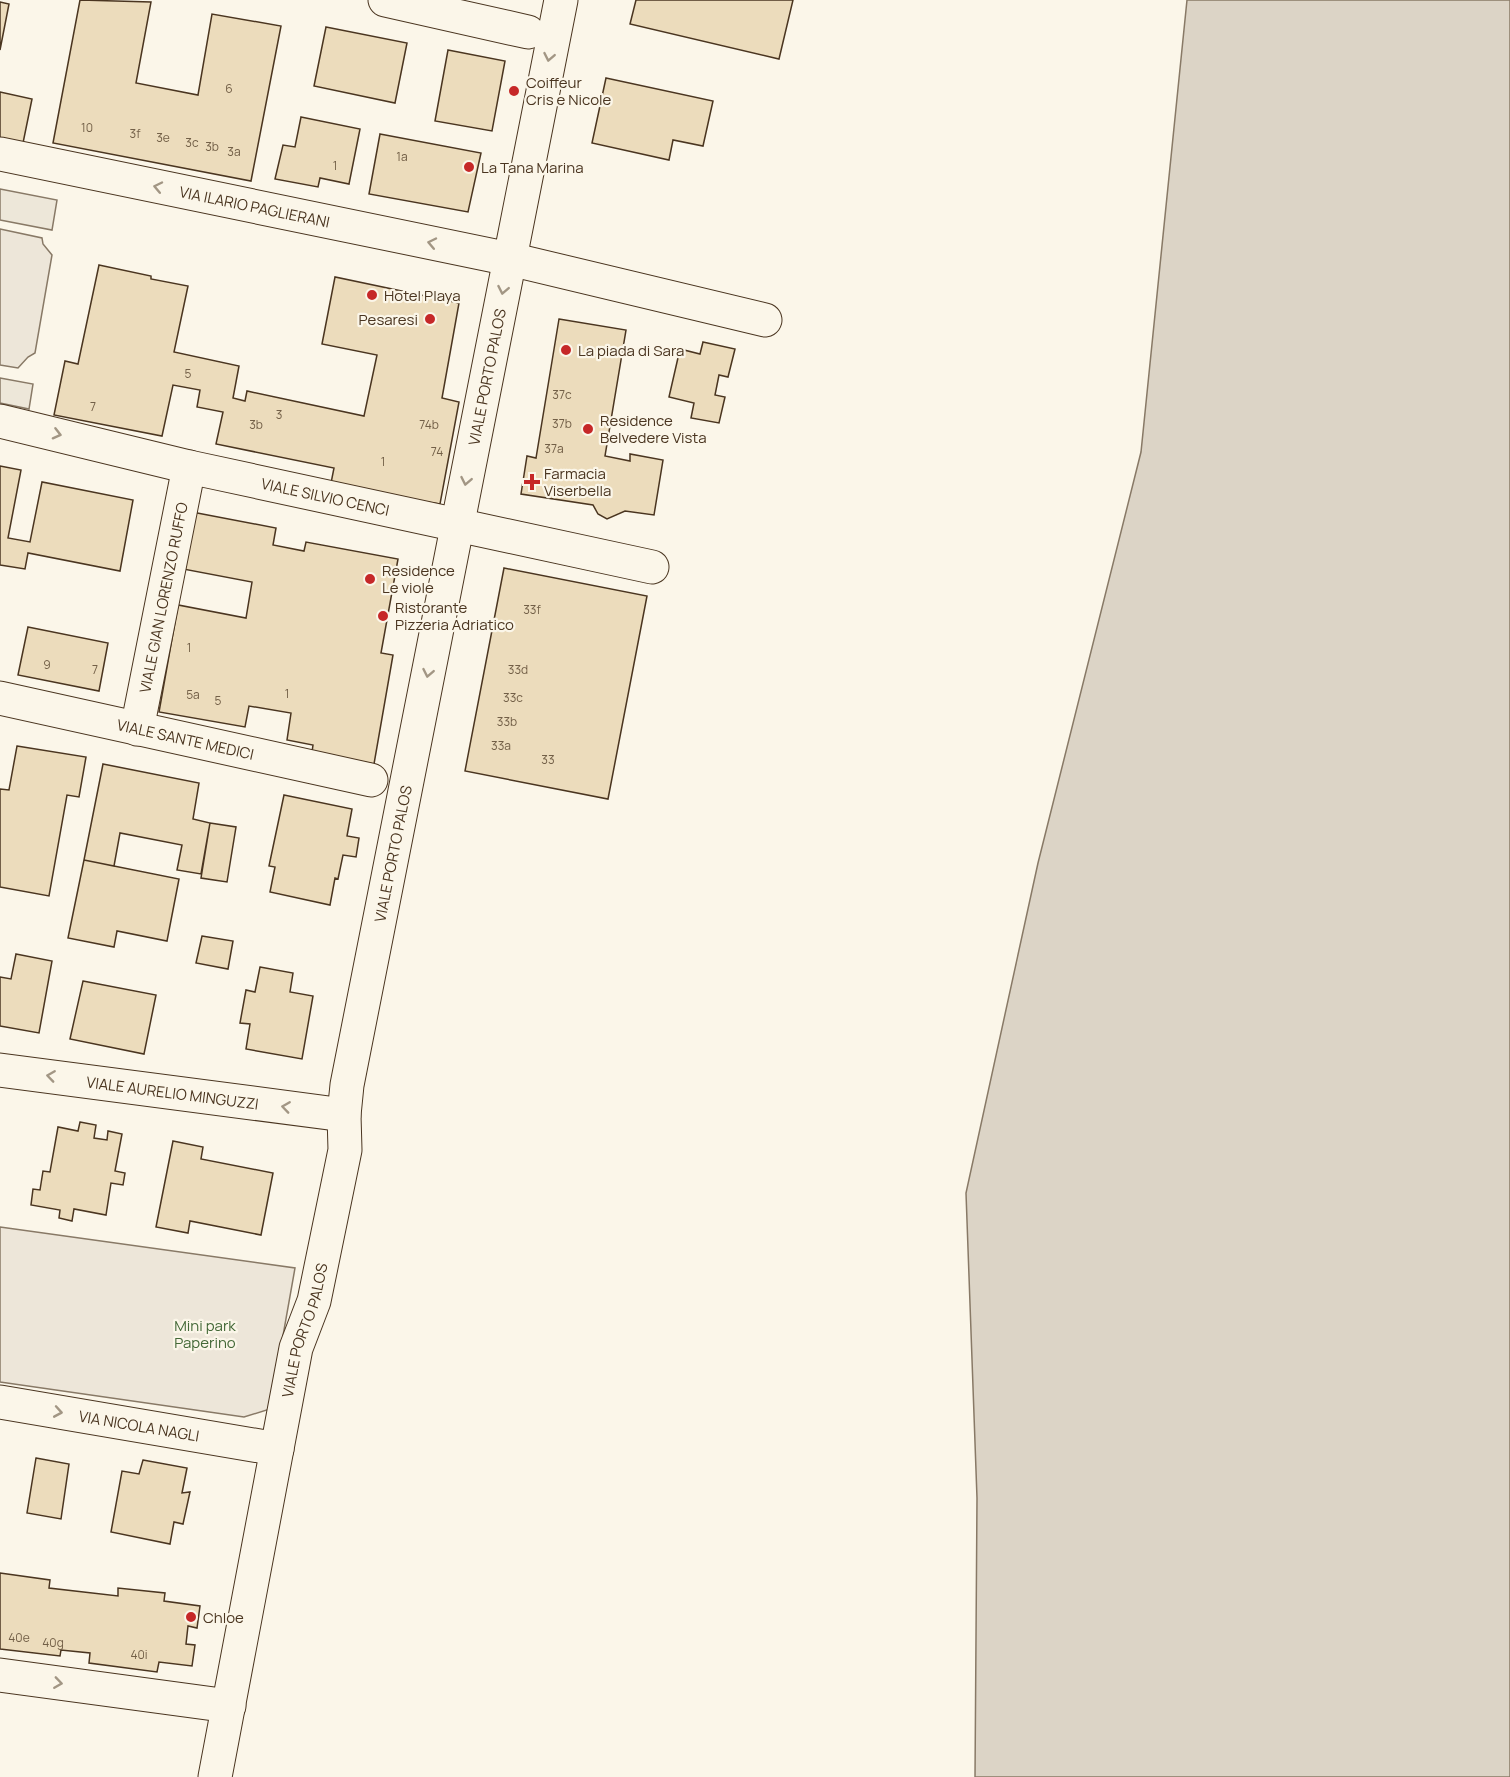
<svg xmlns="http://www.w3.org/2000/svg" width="1510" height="1777" font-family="Manrope,sans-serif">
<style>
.green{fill:#ede6d9;stroke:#887966;stroke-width:1.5}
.parking{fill:#ede7d9;stroke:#887966;stroke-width:1.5}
.water{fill:#dcd4c6;stroke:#887966;stroke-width:1.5}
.building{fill:#ecdcbc;stroke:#4a3520;stroke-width:1.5}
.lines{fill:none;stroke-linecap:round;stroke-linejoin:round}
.minor-casing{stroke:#4a3520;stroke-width:35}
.minor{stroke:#fbf6e9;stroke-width:33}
.oneway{stroke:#a29684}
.poi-dot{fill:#c62828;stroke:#fbf6e9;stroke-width:2}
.labels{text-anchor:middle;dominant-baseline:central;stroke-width:4.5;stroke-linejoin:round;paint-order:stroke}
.number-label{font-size:12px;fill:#725f47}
.poi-label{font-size:15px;fill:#4a3520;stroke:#fbf6e9;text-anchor:start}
.street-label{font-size:15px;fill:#4a3520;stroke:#fbf6e9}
.park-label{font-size:15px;fill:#436837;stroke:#fbf6e9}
</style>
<rect width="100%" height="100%" fill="#fbf6e9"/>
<!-- green -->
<path class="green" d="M0,229L42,238L43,244L52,255L35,353L28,357L18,368L0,365Z
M0,1227L295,1268L270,1409L244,1417L0,1382Z"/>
<!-- parking -->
<path class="parking" d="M0,189L57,200L52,230L0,220Z
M0,378L33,384L29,409L0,403Z"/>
<!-- water -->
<path class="water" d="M1187,0H1510V1777H975L977,1498L966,1193L1038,863L1141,452Z"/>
<!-- building -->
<path class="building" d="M80,0L151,2L136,83L198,95L212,14L281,26L251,181L53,143Z
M636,0H793L779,59L630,24Z
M0,2L9,4L0,50Z
M326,27L407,43L395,103L314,86Z
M448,50L505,61L492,131L435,121Z
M606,78L713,101L703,146L673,140L669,160L592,143Z
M0,92L32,99L23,143L0,138Z
M301,117L360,129L349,184L320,178L318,187L275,179L283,145L295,147Z
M380,134L481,153L468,212L369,194Z
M99,265L151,276V279L188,286L174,352L239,366L233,398L245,401L247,391L364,416L377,355L322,344L335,277L459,303L442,398L459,402L440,504L330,488L334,468L216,444L223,412L197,407L200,390L173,385L162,436L54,415L65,361L78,364Z
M559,319L626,330L605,456L630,461V454L663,460L654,515L625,511L607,519L598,514L593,505L521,494L527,456L536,458Z
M703,342L735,349L728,377L719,375L715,395L725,397L719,423L691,418L694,403L669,397L680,349L700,354Z
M0,466L21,470L8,538L30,542L42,482L133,500L120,571L28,553L25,569L0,565Z
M192,512L276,528L273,545L304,551L306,542L398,559L381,653L393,655L374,764L312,752L313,745L287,740L291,713L249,706L245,727L159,712L178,605L246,618L252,582L183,569Z
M504,568L647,596L608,799L465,771Z
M28,627L108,643L99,691L18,675Z
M17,746L86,757L79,797L67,795L49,896L0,887V789L9,790Z
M103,764L199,783L193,819L210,823L201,874L177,870L182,845L120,833L114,866L84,860Z
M284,795L352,809L347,836L359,838L356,857L343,855L338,879L335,878L330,905L270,892L275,867L269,866Z
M210,823L236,827L227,882L201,878Z
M84,860L179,879L167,941L117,931L114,947L68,938Z
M202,936L233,941L228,969L196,963Z
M16,954L52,961L39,1033L0,1026V977L11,979Z
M260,967L293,973L290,992L313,996L302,1059L246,1049L250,1024L240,1023L246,990L255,992Z
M83,981L156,995L144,1054L70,1039Z
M80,1122L96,1125L94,1138L107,1140L108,1131L122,1134L115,1171L125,1173L123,1185L111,1183L106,1215L74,1209L72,1221L59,1218L60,1210L31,1205L33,1189L40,1190L43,1171L50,1172L58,1127L78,1131Z
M173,1141L203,1147L201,1159L273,1173L261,1235L190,1221L188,1233L156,1227Z
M36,1458L69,1464L61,1519L27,1513Z
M143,1460L187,1468L182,1493L190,1492L183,1524L174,1522L170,1544L111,1532L122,1471L139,1474Z
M0,1573L50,1580L49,1588L118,1596V1588L165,1593L164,1601L200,1606L197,1628L188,1626L186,1644L195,1645L192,1666L159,1662L157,1672L89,1663L90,1653L61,1650L60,1656L0,1649Z"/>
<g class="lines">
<!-- minor casing -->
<g class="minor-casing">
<g id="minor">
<path d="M385,0L528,32"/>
<path id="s1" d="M0,154L510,259L765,320"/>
<path id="s2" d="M0,421L189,467L652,567"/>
<path id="s3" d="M0,698L371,780"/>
<path id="s4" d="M137,729L189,467"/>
<path id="s5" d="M0,1070L344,1115"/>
<path id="s6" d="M0,1402L277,1449"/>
<path d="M0,1675L229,1706"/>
<path id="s7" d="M215,1777L296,1348L314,1301L345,1150L344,1115L347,1085L561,0"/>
</g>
</g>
<!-- minor -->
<use href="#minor" class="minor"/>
</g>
<!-- one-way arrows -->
<defs><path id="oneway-chevron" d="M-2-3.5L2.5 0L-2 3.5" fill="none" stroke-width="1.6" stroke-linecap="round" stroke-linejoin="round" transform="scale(1.5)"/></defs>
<g class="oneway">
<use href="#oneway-chevron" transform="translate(549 57) rotate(101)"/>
<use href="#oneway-chevron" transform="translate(158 187) rotate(-168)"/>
<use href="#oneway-chevron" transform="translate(432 243) rotate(-168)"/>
<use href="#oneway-chevron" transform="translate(503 290) rotate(101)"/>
<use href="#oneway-chevron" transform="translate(57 434) rotate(14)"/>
<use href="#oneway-chevron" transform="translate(466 481) rotate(101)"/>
<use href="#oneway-chevron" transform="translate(428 673) rotate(101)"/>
<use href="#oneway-chevron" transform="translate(51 1076) rotate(-172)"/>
<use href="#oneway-chevron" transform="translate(286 1107) rotate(-172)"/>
<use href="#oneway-chevron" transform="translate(58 1412) rotate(10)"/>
<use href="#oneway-chevron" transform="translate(58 1683) rotate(8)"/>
</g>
<!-- markers -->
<g class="poi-dot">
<circle cx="514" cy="91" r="6"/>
<circle cx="469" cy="167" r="6"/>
<circle cx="372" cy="295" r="6"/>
<circle cx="430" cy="319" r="6"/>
<circle cx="566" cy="350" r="6"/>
<circle cx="588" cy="429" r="6"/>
<path d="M529 473h6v6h6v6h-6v6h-6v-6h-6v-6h6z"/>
<circle cx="370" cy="579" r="6"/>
<circle cx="383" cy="616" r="6"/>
<circle cx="191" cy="1617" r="6"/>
</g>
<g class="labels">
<!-- number labels -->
<g class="number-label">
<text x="229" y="88">6</text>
<text x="87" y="127">10</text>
<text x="135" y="133">3f</text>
<text x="163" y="137">3e</text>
<text x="192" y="142">3c</text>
<text x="212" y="146">3b</text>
<text x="234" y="151">3a</text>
<text x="402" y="156">1a</text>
<text x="335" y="165">1</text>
<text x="188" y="373">5</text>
<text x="562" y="394">37c</text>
<text x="93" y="406">7</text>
<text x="279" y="414">3</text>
<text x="562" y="423">37b</text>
<text x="256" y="424">3b</text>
<text x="429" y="424">74b</text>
<text x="554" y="448">37a</text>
<text x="437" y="451">74</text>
<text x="383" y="461">1</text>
<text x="532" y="609">33f</text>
<text x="189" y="647">1</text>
<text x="47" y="664">9</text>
<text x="95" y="669">7</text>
<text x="518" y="669">33d</text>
<text x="287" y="693">1</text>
<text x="193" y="694">5a</text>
<text x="513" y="697">33c</text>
<text x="218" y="700">5</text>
<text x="507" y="721">33b</text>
<text x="501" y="745">33a</text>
<text x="548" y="759">33</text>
<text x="19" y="1637">40e</text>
<text x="53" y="1642">40g</text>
<text x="139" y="1654">40i</text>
</g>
<!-- poi labels -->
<g class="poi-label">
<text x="526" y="82">Coiffeur<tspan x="526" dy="17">Cris e Nicole</tspan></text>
<text x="481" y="167">La Tana Marina</text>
<text x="384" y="295">Hotel Playa</text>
<text x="418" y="319" text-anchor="end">Pesaresi</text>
<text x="578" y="350">La piada di Sara</text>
<text x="600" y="420">Residence<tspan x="600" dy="17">Belvedere Vista</tspan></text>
<text x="544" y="473">Farmacia<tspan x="544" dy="17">Viserbella</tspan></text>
<text x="382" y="570">Residence<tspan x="382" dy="17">Le viole</tspan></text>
<text x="395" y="607">Ristorante<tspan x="395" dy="17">Pizzeria Adriatico</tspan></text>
<text x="203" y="1617">Chloe</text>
</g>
<!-- street labels -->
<g class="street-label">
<text stroke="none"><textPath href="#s1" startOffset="260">VIA ILARIO PAGLIERANI</textPath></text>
<text stroke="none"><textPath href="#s7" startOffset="1428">VIALE PORTO PALOS</textPath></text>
<text stroke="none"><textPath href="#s2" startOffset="334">VIALE SILVIO CENCI</textPath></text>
<text stroke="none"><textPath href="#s4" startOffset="134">VIALE GIAN LORENZO RUFFO</textPath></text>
<text stroke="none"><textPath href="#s3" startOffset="190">VIALE SANTE MEDICI</textPath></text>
<text stroke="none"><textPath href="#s7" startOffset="942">VIALE PORTO PALOS</textPath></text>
<text stroke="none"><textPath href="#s5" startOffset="174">VIALE AURELIO MINGUZZI</textPath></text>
<text stroke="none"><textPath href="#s7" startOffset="456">VIALE PORTO PALOS</textPath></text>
<text stroke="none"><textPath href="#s6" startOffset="141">VIA NICOLA NAGLI</textPath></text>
</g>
<!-- park labels -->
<g class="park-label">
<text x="205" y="1325">Mini park<tspan x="205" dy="17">Paperino</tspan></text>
</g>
</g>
</svg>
